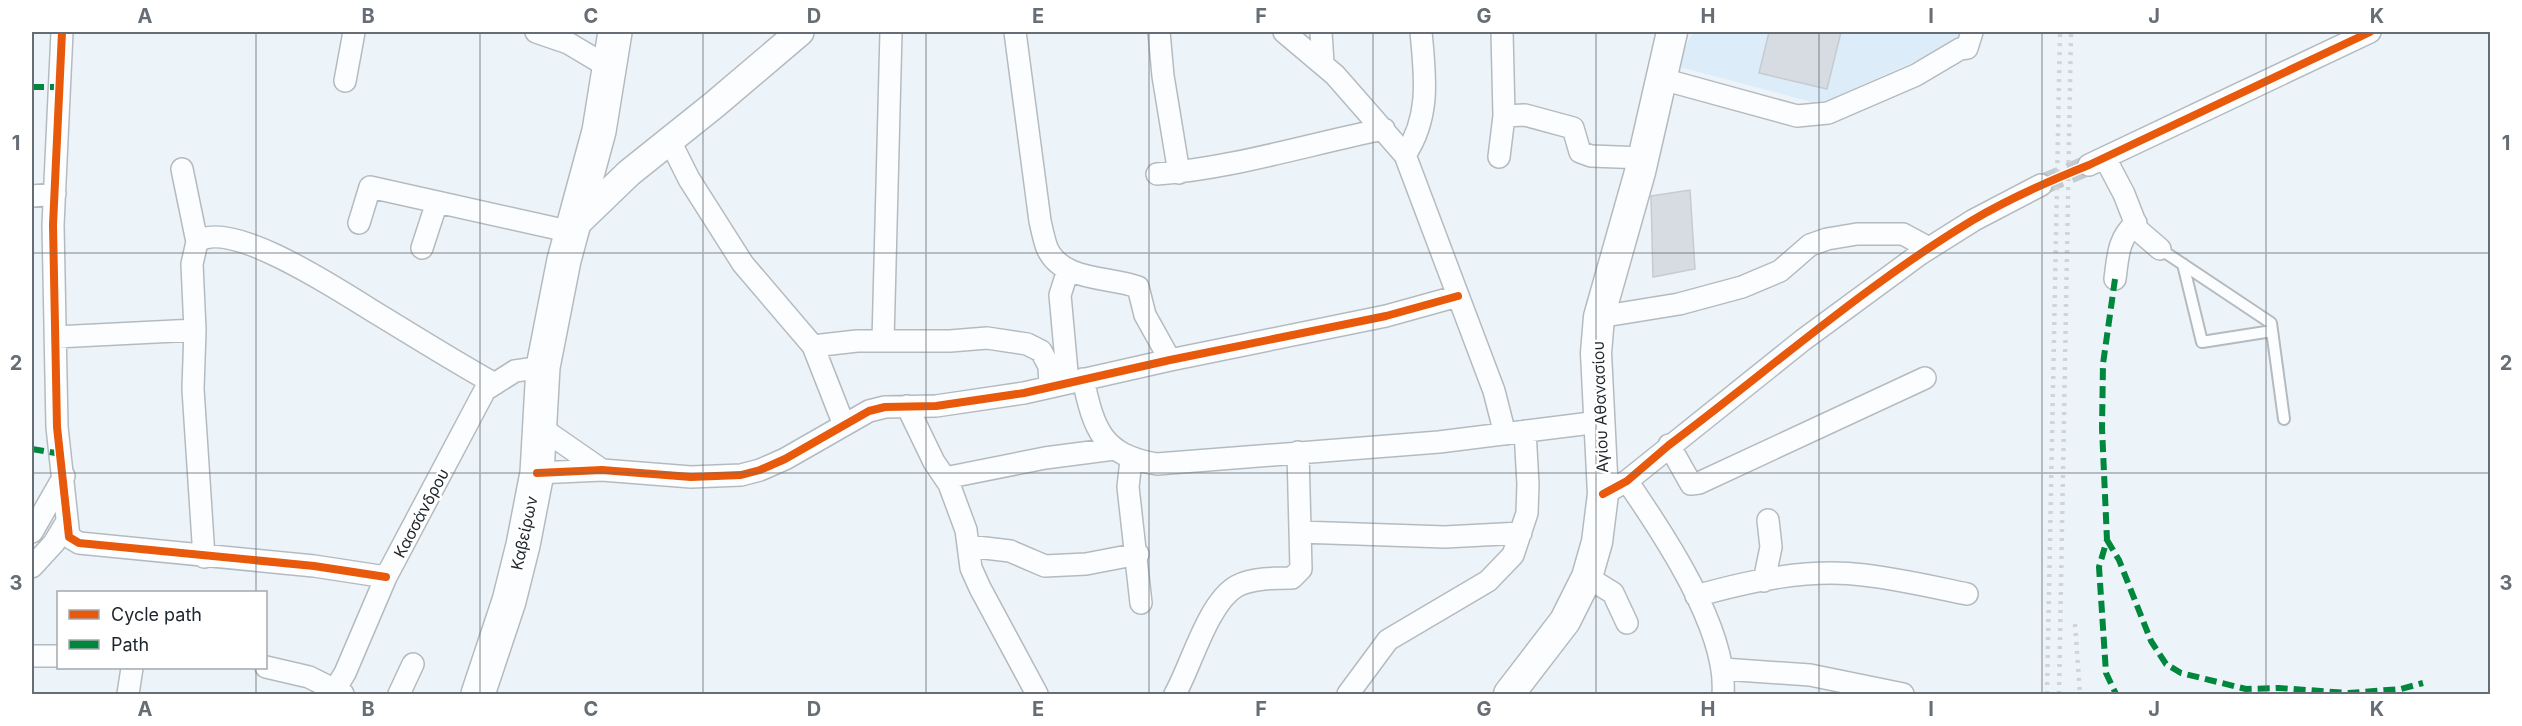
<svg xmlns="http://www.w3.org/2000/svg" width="2522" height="726" font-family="Inter,sans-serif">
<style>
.built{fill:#dcecf8}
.building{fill:#d7dce3;stroke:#c5cbd1;stroke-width:1.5}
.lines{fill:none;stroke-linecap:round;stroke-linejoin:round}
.minor-tunnel{stroke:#c3cbd0;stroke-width:21;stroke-dasharray:21 10;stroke-linecap:butt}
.service-casing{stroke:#b4bbc0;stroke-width:14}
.minor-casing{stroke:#b4bbc0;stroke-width:24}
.tertiary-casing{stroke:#b4bbc0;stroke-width:30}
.secondary-casing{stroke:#b4bbc0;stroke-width:33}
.primary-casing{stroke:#b4bbc0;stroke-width:36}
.service{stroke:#fcfdfe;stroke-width:10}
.minor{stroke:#fcfdfe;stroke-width:21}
.tertiary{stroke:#fcfdfe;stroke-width:27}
.secondary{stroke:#fcfdfe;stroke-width:30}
.primary{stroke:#fcfdfe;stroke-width:33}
.rail{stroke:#d1d4d5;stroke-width:4.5;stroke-dasharray:3 6;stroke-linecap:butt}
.quiet{stroke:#00873e;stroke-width:6;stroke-dasharray:12 6;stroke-linecap:butt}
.cycleway-casing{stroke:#fff;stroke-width:11}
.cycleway{stroke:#e8590c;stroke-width:8}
.grid{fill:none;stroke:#666d74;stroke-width:1.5;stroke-opacity:0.55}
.labels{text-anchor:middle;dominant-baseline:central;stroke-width:5;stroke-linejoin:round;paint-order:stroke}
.street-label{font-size:16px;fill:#1d252c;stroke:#fff}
.neatline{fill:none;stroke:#666d74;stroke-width:2}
.grid-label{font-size:20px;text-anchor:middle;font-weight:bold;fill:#666d74}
</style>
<rect width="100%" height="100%" fill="#edf4f9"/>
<!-- built -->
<path class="built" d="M1693,32H1962L1958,42L1828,100L1812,102L1676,66Z"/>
<!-- building -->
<path class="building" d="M1769,32H1841L1827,89L1759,73Z
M1690,190L1695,269L1653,277L1651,196Z"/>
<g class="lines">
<!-- minor-tunnel -->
<path class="minor-tunnel" d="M2041,185L2089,165"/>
<!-- service casing -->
<g class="service-casing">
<path id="service" d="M2160,249L2271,323L2284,419
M2183,264L2202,342L2272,331"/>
</g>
<!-- minor casing -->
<g class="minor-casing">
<path id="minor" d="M62,32L53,225L57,427L69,537L79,543L314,566L386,577
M536,32L568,43L610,68
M1015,32L1040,221C1042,230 1044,240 1047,248C1062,282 1109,276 1138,287L1145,315L1170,360
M1159,32L1163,76L1179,173
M1284,32L1335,75L1405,155L1494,391L1505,434
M1321,32L1323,64
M1662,79L1797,116L1828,113L1916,75L1960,49L1967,48L1972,32
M345,81L354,32
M1504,116L1525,115L1573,128L1580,152L1591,156L1644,158
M670,141L689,179L743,264L813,346L844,425
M1405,155C1431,116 1425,75 1421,32
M1499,157L1504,116L1502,32
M2105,158L2124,194L2138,230L2160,249
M2089,165L2370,32
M182,169L197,242
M1157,174C1234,168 1309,144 1384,129
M32,196L55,194
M359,223L370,187L572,232
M422,248L437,202
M2115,279C2118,256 2118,238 2136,223
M1599,317L1679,304L1742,287L1780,271L1810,245L1827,239L1857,234H1903L1929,248
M56,337L195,330
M883,341L891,32
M813,346L857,341H950L987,338L1027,344L1041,351L1049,366L1050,387
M1083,379C1094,430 1102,455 1157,464L1439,442L1599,422
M1068,383L1060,295L1068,270
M907,406L934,462L949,484L966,530L971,568L980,588L1037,694
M540,427L602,470
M1669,445L1691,484L1699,483L1925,378
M1131,460L1128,487L1141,603
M537,473L602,470L691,477L741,475L760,470L785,459L869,411L885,407L936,406L1024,393L1170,360L1386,316L1458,296
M945,478L1045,458L1114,449
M1627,481C1663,533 1728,630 1723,694
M1603,494L1627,481L1803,340L1920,254L1974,220L2041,185
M32,532L64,476
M1300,532L1445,537L1521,533
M968,546L1010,551L1045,566L1086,564L1138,554
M204,557L193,389L195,330L192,264L197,242C231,216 349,297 381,316C419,339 457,363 495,384
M32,567L54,543L66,523
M1587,577L1613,593L1627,623
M1764,581L1771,547L1768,520
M1696,596C1749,581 1808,568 1864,575C1899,579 1933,587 1967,594
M32,656H58
M266,667L309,677L343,694
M1723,669L1810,675L1903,694
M128,694L132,668
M332,694L345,673L386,577L485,390L515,371L543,367
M399,694L413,664
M1175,694C1191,666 1208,602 1237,586C1252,578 1275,578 1292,578L1301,569L1298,452
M1348,694L1388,640L1488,581L1513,555L1527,513L1528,484L1525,431"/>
</g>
<!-- tertiary casing -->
<g class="tertiary-casing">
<path id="tertiary" d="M574,226L629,173L714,105L800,32"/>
</g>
<!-- secondary casing -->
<g class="secondary-casing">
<path id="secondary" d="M1509,694L1565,621L1587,577L1597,542L1603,494L1596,353L1599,317L1640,172L1672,32"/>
</g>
<!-- primary casing -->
<g class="primary-casing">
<path id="primary" d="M478,694L509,601L523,545L537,473L543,367L564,260L599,131L615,32"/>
</g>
<!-- service -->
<use href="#service" class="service"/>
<!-- minor -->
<use href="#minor" class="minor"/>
<!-- tertiary -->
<use href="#tertiary" class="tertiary"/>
<!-- secondary -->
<use href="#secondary" class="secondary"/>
<!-- primary -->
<use href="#primary" class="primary"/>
<!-- rail -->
<path class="rail" d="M2075,624L2080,694
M2047,694L2060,32
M2059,694L2071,32"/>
<!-- quiet -->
<path class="quiet" d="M32,87H61
M2115,279L2103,364L2102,428L2107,540L2099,567L2106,673L2116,694
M32,449L61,454
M2107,540L2119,560L2151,641L2166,664L2181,673L2246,689L2279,688L2348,693L2401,689L2423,683"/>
<!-- cycleway casing -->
<g class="cycleway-casing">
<path id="cycleway" d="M62,32L53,225L57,427L69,537L79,543L314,566L386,577
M537,473L602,470L691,477L741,475L760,470L785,459L869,411L885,407L936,406L1024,393L1170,360L1386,316L1458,296
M1603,494L1627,481L1669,445C1769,370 1865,285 1973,220C2010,198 2049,181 2089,165L2370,32"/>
</g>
<!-- cycleway -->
<use href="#cycleway" class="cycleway"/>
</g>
<!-- grid -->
<path class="grid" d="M256,32V592M480,32V694M703,32V694M926,32V694M1149,32V694M1373,32V694M1596,32V694M1819,32V694M2042,32V694M2266,32V694M32,253H2490M32,473H2490M256,668V694"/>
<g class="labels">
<!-- street labels -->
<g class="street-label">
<text transform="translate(1600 407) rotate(-92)">Αγίου Αθανασίου</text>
<text transform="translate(421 513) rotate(-62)">Κασσάνδρου</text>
<text transform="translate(524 533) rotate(-78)">Καβείρων</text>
</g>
</g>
<!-- border -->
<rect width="2522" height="726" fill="none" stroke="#ffffff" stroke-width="66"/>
<!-- legend -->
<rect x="57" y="591" width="210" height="78" fill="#ffffff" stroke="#a5a8ab" stroke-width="1.5"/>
<rect x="69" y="610" width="30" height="9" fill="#e8590c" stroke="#a5a8ab" stroke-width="1.5"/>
<text x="111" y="621" font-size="18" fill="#1d252c">Cycle path</text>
<rect x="69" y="640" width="30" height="9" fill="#00873e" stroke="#a5a8ab" stroke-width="1.5"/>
<text x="111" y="651" font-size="18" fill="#1d252c">Path</text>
<rect x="33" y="33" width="2456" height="660" class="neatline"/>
<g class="grid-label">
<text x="145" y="23">A</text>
<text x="368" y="23">B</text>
<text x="591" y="23">C</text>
<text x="814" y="23">D</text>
<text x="1038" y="23">E</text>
<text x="1261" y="23">F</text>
<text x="1484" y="23">G</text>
<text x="1708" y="23">H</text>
<text x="1931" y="23">I</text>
<text x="2154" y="23">J</text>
<text x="2377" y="23">K</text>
<text x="16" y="150">1</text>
<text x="2506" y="150">1</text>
<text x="16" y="370">2</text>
<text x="2506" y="370">2</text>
<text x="16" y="590">3</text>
<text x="2506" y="590">3</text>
<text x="145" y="716">A</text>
<text x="368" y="716">B</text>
<text x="591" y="716">C</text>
<text x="814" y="716">D</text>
<text x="1038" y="716">E</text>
<text x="1261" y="716">F</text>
<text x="1484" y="716">G</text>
<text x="1708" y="716">H</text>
<text x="1931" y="716">I</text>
<text x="2154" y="716">J</text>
<text x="2377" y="716">K</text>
</g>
</svg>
